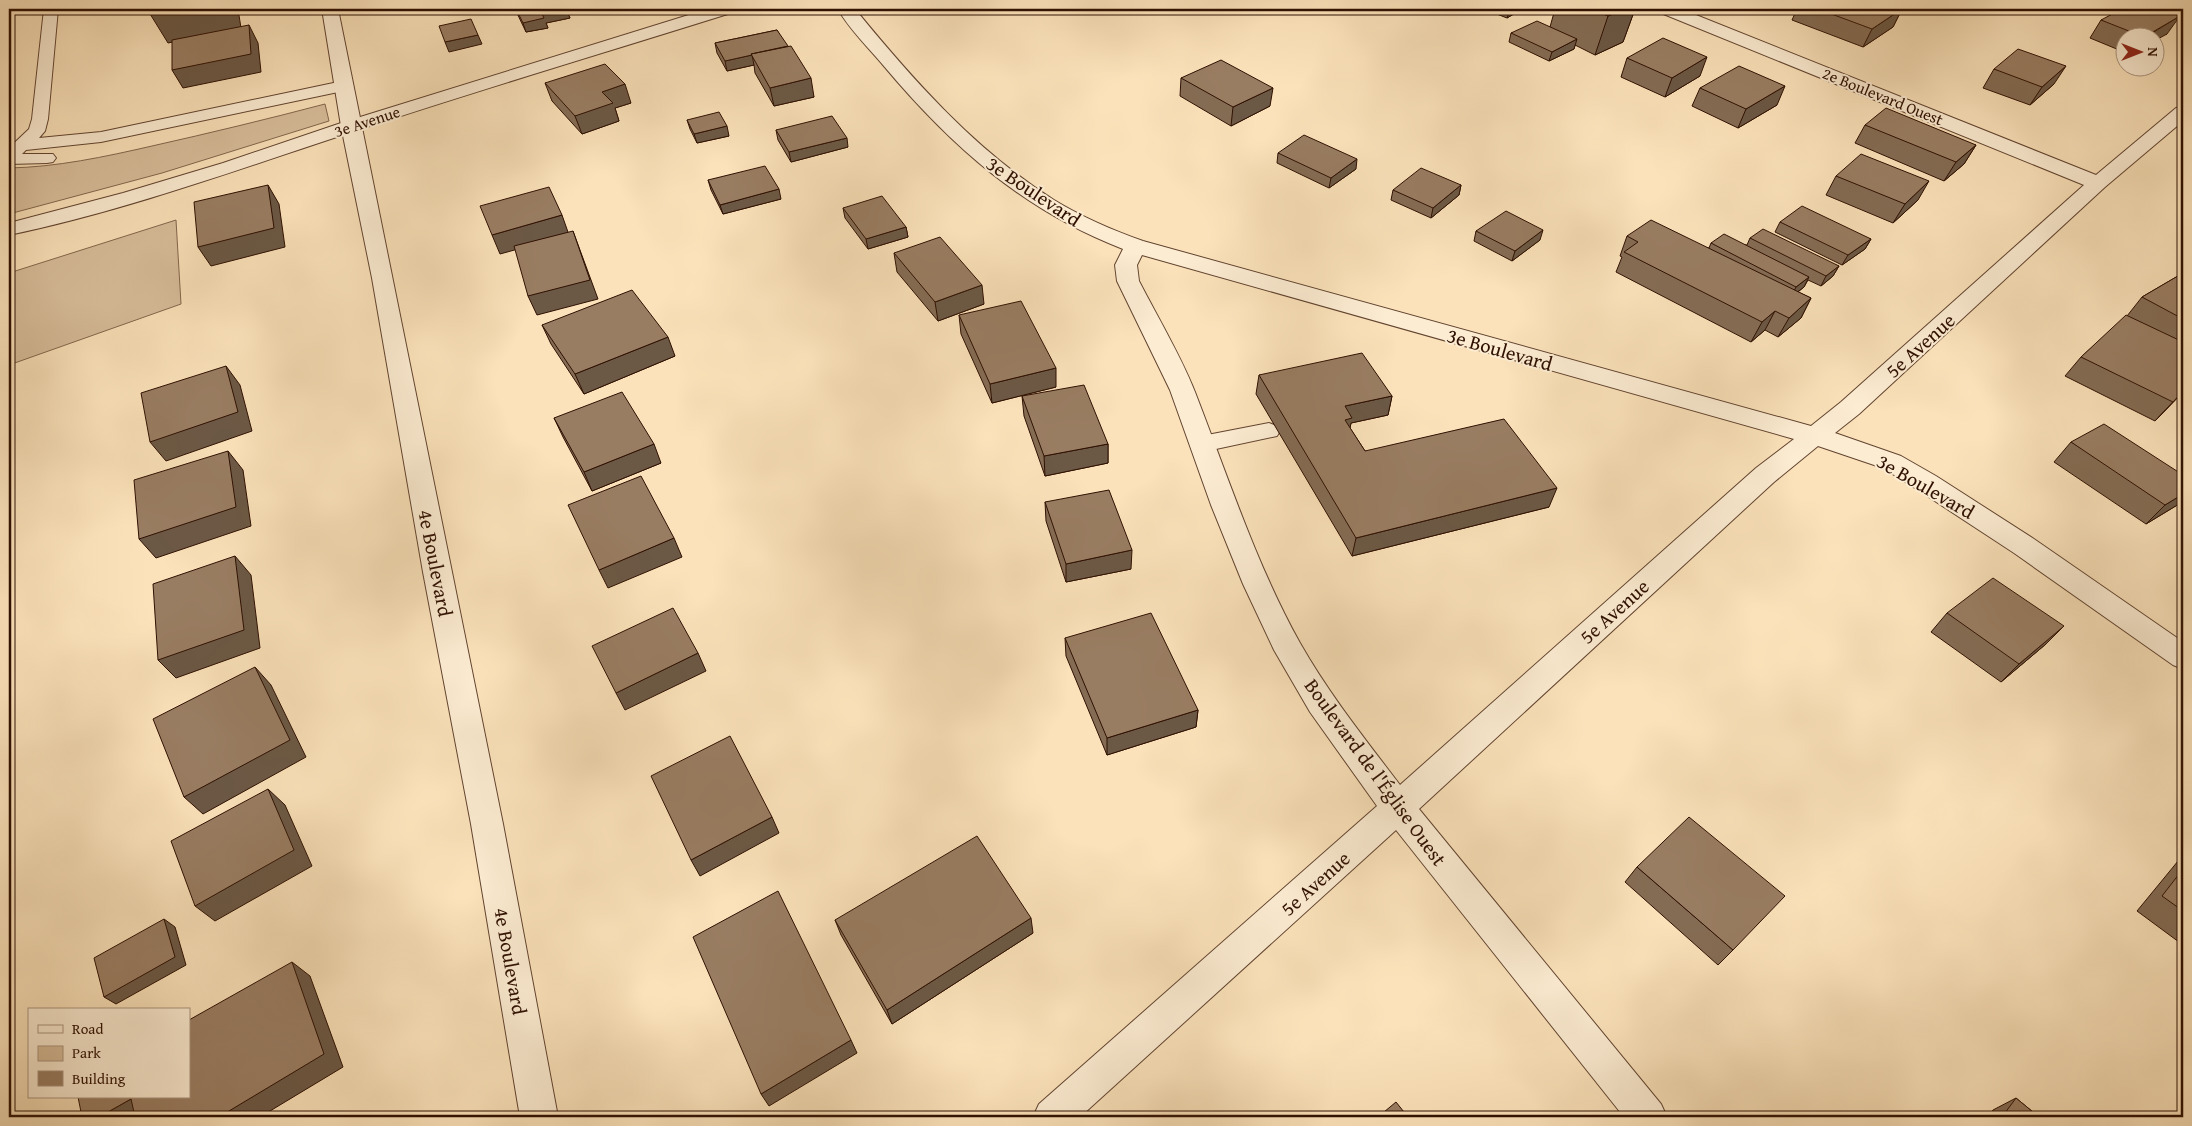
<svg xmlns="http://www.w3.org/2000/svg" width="2192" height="1126" font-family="'Gentium Book Plus',serif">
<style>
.green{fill:#d8be9b;stroke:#84674e}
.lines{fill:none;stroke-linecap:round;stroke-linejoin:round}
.service-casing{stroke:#624430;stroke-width:2}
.minor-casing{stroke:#624430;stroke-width:2}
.tertiary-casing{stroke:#624430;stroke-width:2}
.service{fill:#fcecd2;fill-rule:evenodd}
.minor{fill:#fcecd2;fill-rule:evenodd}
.tertiary{fill:#fcecd2;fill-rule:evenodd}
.wall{fill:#846c54;stroke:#2f1002}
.shaded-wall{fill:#6b5845;stroke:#2f1002}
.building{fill:#997d62;stroke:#2f1002}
.labels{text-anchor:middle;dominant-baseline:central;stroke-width:4;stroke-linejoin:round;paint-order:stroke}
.far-street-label{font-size:16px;fill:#2f1002;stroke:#fcecd2}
.street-label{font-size:20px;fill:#2f1002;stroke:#fcecd2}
</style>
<rect width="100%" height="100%" fill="#fbe2ba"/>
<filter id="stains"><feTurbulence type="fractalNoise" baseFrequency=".004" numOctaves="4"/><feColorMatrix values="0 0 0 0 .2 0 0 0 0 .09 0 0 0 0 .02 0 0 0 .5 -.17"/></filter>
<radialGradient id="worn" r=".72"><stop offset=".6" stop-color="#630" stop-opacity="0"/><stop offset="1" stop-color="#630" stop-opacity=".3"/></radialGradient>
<!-- green -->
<path class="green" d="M325,104L329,121L162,173L9,214V168C57,167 104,157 152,146C210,133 268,119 325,104Z
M176,220L181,304L9,365V273Z"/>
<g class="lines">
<!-- service casing -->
<g class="service-casing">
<path id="service" d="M44,9H58L48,119L45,131L39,138L101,132L343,81L349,83L351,86L349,89L343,91L101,142L26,150L22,154H53L56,158L53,162L47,163L9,164V154H11L9,148L29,129L32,119Z
M1269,423L1277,426L1280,431L1277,436L1202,452L1194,449L1191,444L1194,439L1202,436Z"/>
</g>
<!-- minor casing -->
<g class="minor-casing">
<path id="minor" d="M322,9H338L503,824L558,1117H520L471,824L423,572L372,278L341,126Z
M838,9H855C913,80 975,150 1054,200C1082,217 1112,230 1143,241L1811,426L1841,402L2084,185L1661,13L1659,9H1681L2096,175L2176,108L2183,106V121L2105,187L1859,414L1835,433L1901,456L1936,476L2034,539L2183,642V669L2173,665L2014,553L1918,490L1883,468L1818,446L1774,482L1419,809L1661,1104L1667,1117H1624L1396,830L1080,1117H1033L1039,1104L1377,806L1310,712L1274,650L1243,584L1211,505L1170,390L1117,281L1115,265L1123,249C1024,211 951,146 883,65C868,47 849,29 838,9ZM1142,255L1794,439L1756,468L1400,785C1365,739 1329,694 1300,643C1256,564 1228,477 1195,392C1180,354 1158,318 1139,281L1137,265Z"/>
</g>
<!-- tertiary casing -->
<g class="tertiary-casing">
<path id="tertiary" d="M708,9H733L731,13C607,52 482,89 358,130C242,168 128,210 9,235V223L123,193L223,163L344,122Z"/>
</g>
<!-- service -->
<use href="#service" class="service"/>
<!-- minor -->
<use href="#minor" class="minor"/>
<!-- tertiary -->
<use href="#tertiary" class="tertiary"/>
</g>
<!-- wall -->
<path class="wall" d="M515,9H566L570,18L546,23L548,28L526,32Z
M1464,9H1477L1472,12Z
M1484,9H1522L1507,18Z
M1555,9H1635L1623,42L1595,55L1575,45L1574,49L1549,61L1509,42L1511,33L1550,27Z
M1797,9H1902L1893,27L1863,47L1792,20Z
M2101,20L2167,34L2154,38H2124V52L2090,38Z
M777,30L814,97L774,106L755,73L754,65L727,71L717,53L715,43Z
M1627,58L1700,76L1665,97L1621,77Z
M1994,69L2054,84L2030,105L1983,88Z
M1181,78L1270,106L1231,126L1180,96Z
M545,83L631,103L615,108L619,121L582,134L552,101Z
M1700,88L1777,105L1738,128L1692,106Z
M687,120L729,136L697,143L690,129Z
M1865,125L1976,145L1964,164L1944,181L1855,143Z
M776,130L848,147L791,162L778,140Z
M1278,153L1356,169L1329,188L1277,163Z
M1836,176L1918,200L1893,223L1826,195Z
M708,180L781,199L723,214L711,190Z
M1461,185L1459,195L1431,218L1391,200L1393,190Z
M843,208L906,227L908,237L868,249L845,218Z
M1780,222L1871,239L1865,249L1842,265L1775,232Z
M1476,231L1540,240L1512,261L1474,241Z
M1627,236L1709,248L1711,243L1747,245L1750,238L1839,266L1833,276L1821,286L1808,280L1804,287L1798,292L1811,298L1801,318L1778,337L1765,330L1751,342L1616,272L1622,257L1620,256Z
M894,253L984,304L938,321L897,272Z
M2183,273V392L2155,421L2065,376L2081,357L2127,316L2142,297Z
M959,315L1056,387L992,403L961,334Z
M542,325L675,356L584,394L551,344Z
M1259,375L1392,396L1388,415L1351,423L1350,428L1365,451L1549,507L1352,556L1256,394Z
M1022,396L1108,444V463L1045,476L1024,416Z
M554,418L661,463L592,491L563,437Z
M2071,442L2179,504L2146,524L2054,462Z
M1045,502L1131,569L1066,582L1046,521Z
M1947,613L2046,644L2001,682L1931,632Z
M1065,638L1198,710L1196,727L1107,755L1066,656Z
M2183,855V945L2137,911Z
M1637,867L1733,950L1718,965L1625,882Z
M835,920L1033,933L892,1024L841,935Z
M2016,1098L2039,1117H1988L1993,1110Z"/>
<!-- shaded-wall -->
<path class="shaded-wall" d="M147,9H238L241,28L168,43Z
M566,9L570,18L546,23L548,28L526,32L523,23L542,14Z
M1510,9H1522L1507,18Z
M1625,9H1635L1623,42L1595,55L1608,16Z
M1902,9L1893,27L1863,47L1872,29Z
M2180,16L2167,34L2154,41V38H2144Z
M249,25L258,43L261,72L183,88L172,70Z
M478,35L482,44L449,52L445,42Z
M1577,39L1574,49L1549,61L1552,52Z
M752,55L754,65L727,71L725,61Z
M1707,57L1700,76L1665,97L1672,78Z
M2066,66L2054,84L2030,105L2042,87Z
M811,78L814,97L774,106L770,88Z
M625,84L631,103L615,108L619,121L582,134L575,116L602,92Z
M1785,86L1777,105L1738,128L1746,109Z
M1273,88L1270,106L1231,126L1233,107Z
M727,126L729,136L697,143L694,134Z
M847,138L848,147L791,162L789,152Z
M1976,145L1964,164L1944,181L1956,162Z
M1357,159L1356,169L1329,188L1331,178Z
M1929,181L1918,200L1893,223L1905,204Z
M268,185L279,204L285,247L211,266L198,247Z
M1461,185L1459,195L1431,218L1433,208Z
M779,189L781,199L723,214L720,205Z
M562,215L569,235L500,254L492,235Z
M906,227L908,237L868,249L866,239Z
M1543,230L1540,240L1512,261L1515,251Z
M573,231L598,299L537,315L528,296Z
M1871,239L1865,249L1842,265L1848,255Z
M1839,266L1833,276L1821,286L1826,276Z
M1809,277L1804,287L1791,297L1796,287Z
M982,285L984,304L938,321L935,302Z
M1811,298L1801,318L1778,337L1789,318Z
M1775,311L1765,330L1751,342L1762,322Z
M668,337L675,356L584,394L575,374Z
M226,366L240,385L252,431L166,461L150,442Z
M1056,368V387L992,403L990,384Z
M2183,391V392L2155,421Z
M1392,396L1388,415L1351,423L1348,437L1344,425L1345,406Z
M654,444L661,463L592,491L584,472Z
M1108,444V463L1045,476L1044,456Z
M228,451L243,470L251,526L156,558L139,539Z
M1557,488L1549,507L1352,556L1356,538Z
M2183,494V499L2179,504L2146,524L2165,505Z
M674,538L682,557L608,588L599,570Z
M1132,550L1131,569L1066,582V564Z
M235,556L251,575L260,648L176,678L158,660Z
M2064,626L2046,644L2001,682L2019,664Z
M698,653L706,671L625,710L616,693Z
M255,667L271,685L306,757L203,814L184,797Z
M1198,710L1196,727L1107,755V738Z
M268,789L285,805L312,866L215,921L195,906Z
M772,817L779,833L700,876L691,860Z
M1031,918L1033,933L892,1024L887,1010Z
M164,919L175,927L186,965L116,1004L104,997Z
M292,962L310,976L343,1067L260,1117H219Z
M851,1040L857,1053L769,1106L761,1094Z
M131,1099L144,1117H99Z"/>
<!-- building -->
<path class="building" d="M516,9H566L542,14L544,18L523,23Z
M1591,9H1625L1608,16Z
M1818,9H1902L1872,29Z
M2122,9H2161L2180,16L2144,37L2101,20Z
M471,19L478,35L445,42L439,26Z
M1537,21L1577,39L1552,52L1511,33Z
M249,25L251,54L172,70V40Z
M777,30L788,46L751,54L752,55L725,61L715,43Z
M1663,38L1707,57L1672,78L1627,58Z
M791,46L811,78L770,88L751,54Z
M2018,49L2066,66L2042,87L1994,69Z
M1221,60L1273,88L1233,107L1181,78Z
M605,64L625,84L602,92L613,103L575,116L545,83Z
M1739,66L1785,86L1746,109L1700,88Z
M1886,108L1976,145L1956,162L1865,125Z
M719,112L727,126L694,134L687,120Z
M832,116L847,138L789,152L776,130Z
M1304,135L1357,159L1331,178L1278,153Z
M1861,154L1929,181L1905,204L1836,176Z
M765,166L779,189L720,205L708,180Z
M1421,168L1461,185L1433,208L1393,190Z
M268,185L274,228L198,247L194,202Z
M549,187L562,215L492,235L480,206Z
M882,196L906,227L866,239L843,208Z
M1802,206L1871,239L1848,255L1780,222Z
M1506,211L1543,230L1515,251L1476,231Z
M1651,220L1811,298L1789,318L1775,311L1762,322L1624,252L1638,242L1627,236Z
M1763,229L1839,266L1826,276L1750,238Z
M573,231L590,280L528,296L514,246Z
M1724,234L1809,277L1796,287L1711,243Z
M940,237L982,285L935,302L894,253Z
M2183,273V319L2142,297Z
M632,290L668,337L575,374L542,325Z
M1021,301L1056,368L990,384L959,315Z
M2126,315L2183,342V391L2173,402L2081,357Z
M1362,353L1392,396L1345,406L1352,418L1345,420L1365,451L1504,419L1557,488L1356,538L1259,375Z
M226,366L238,412L150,442L141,393Z
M1084,385L1108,444L1044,456L1022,396Z
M622,392L654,444L584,472L554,418Z
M2104,424L2183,475V494L2165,505L2071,442Z
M228,451L236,507L139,539L134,480Z
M641,476L674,538L599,570L568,505Z
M1109,490L1132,550L1066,564L1045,502Z
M235,556L244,630L158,660L153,584Z
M1993,578L2064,626L2019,664L1947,613Z
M673,608L698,653L616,693L592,646Z
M1151,613L1198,710L1107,738L1065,638Z
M255,667L290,740L184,797L153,719Z
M730,736L772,817L691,860L651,776Z
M268,789L294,850L195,906L171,841Z
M1689,817L1785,896L1733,950L1637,867Z
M977,836L1031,918L887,1010L835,920Z
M2183,869V911L2162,896Z
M778,891L851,1040L761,1094L693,937Z
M164,919L175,957L104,997L94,958Z
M292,962L324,1054L219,1117H135L131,1099L99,1117H82L78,1097H189V1020Z
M2016,1098L2039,1117H2002Z
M1396,1102L1408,1117H1378Z"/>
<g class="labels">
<!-- far-street labels -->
<g class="far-street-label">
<text transform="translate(1883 96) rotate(22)">2e Boulevard Ouest</text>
<text transform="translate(367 121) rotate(-18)">3e Avenue</text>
</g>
<!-- street labels -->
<g class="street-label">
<text transform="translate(1034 191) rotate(34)">3e Boulevard</text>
<text transform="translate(1920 345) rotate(-42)">5e Avenue</text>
<text transform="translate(1500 349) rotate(16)">3e Boulevard</text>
<text transform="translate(1926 486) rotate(30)">3e Boulevard</text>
<text transform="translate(436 563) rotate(79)">4e Boulevard</text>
<text transform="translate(1614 611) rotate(-42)">5e Avenue</text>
<text transform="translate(1376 772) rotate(54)">Boulevard de l'Église Ouest</text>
<text transform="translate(1315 883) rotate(-42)">5e Avenue</text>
<text transform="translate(511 961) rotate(80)">4e Boulevard</text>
</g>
</g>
<!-- margin -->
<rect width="2192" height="1126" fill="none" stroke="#fbe2ba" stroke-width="30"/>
<rect x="10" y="10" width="2172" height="1106" fill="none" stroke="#2f1002" stroke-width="2.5"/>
<rect x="15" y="15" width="2162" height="1096" fill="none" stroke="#2f1002"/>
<!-- legend -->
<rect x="28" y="1008" width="162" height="90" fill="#fcecd2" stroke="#aa947f"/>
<rect x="38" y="1025" width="25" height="8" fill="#fcecd2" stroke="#aa947f"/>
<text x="72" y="1034" font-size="15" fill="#2f1002">Road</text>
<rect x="38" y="1046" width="25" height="15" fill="#d8be9b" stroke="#aa947f"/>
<text x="72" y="1058" font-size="15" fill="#2f1002">Park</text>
<rect x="38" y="1071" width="25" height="15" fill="#997d62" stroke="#aa947f"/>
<text x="72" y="1084" font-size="15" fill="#2f1002">Building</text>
<!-- north arrow -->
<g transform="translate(2140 52) rotate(90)"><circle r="24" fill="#fcecd2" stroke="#aa947f"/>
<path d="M0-4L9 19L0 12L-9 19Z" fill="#8f2418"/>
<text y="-8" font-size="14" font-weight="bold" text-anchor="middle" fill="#2f1002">N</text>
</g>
<rect width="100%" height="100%" filter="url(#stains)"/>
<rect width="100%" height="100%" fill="url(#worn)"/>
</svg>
